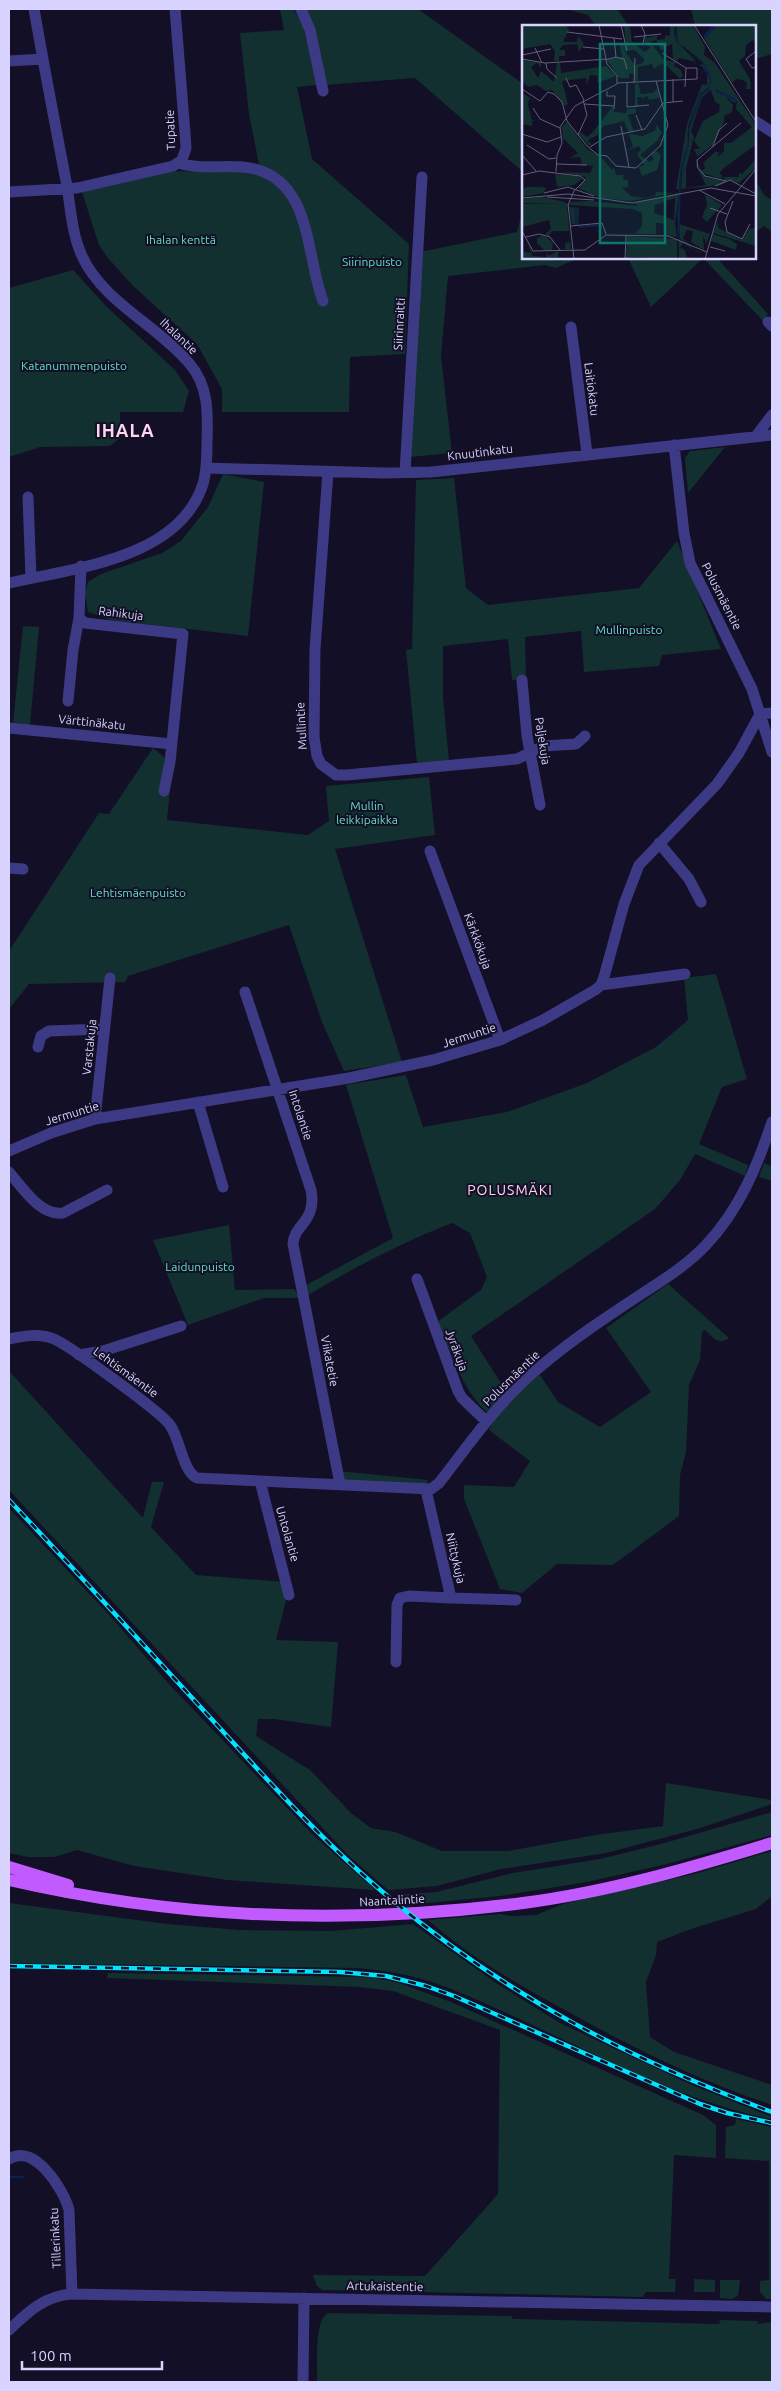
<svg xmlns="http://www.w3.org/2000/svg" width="781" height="2391" font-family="Ubuntu,sans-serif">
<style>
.green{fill:#12302f}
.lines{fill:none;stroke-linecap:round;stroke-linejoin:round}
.stream{stroke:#0c2248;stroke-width:2.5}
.minor{stroke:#3d3a85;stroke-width:11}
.major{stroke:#c25bff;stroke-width:12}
.rail-casing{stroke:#00e5ff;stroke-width:4.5}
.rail{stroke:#130f26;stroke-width:2.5;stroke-dasharray:8;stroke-linecap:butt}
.labels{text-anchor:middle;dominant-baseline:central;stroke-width:4;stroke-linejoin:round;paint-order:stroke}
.street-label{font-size:12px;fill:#d9d4ff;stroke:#130f26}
.park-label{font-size:12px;fill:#5fe0c0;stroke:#130f26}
.neighbourhood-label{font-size:14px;letter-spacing:1px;fill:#ffd6f0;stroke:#130f26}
.district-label{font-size:18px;font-weight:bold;letter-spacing:1px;fill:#ffd6f0;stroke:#130f26}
.inset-river{fill:none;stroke:#0c2248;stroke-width:2.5}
.inset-road{fill:none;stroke:#625e7d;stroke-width:1}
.view{fill:#0f766e;fill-opacity:0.15;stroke:#0f766e;stroke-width:2.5}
.inset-edge{fill:none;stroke:#d9d4ff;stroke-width:2.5}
</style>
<rect width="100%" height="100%" fill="#130f26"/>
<!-- green -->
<path class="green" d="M280,9H294L303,26L317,85L297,87L312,159L409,244L405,354L350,357L349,412H222V389L197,344L132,285L108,258L99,245L82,192L159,171L251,172L259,164L249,114L240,33L284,30Z
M305,9H418L523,84V172L415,78L325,85Z
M565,9H617L629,26H596L588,15Z
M691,9H772V54L755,59V26H695Z
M755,179L764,195L772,200V232L764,226L755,232Z
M523,209L524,258H579L556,268L545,265L448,276L441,356L452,453L410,457L420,252L517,232Z
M628,258H703L651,307Z
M703,258H717L768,314L763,321Z
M73,270L107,307L175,370L189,391L183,412H120V438L110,446L40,447L9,457V288Z
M726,447H725L688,493L685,458L690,451Z
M223,474L264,482L248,636L111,620L88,612L85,593L88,582L101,574L162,553L181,541L208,507Z
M454,478L466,588L488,605L639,588L677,541L721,649L662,655L659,666L584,672L581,631L525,637L526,679L512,680L508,639L443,646V697L449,761L417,764L406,650L412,649L416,480Z
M23,626L39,627L30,725L13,723Z
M153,748L165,758L162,787L170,789L167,820L308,835L329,821L326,786L429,777L435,835L335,849L402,1062L344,1071L322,1022L289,925L128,976L125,982L29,984L9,1009V951L99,813L109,814Z
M716,974L747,1079L722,1087L699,1144L748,1165L745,1176L695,1154L680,1180L655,1209L471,1336L506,1391L491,1416C462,1391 453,1356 437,1322L481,1290L487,1277L470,1233L452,1223C401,1243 355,1267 308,1295L306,1285L393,1238L346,1085L406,1075L423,1127L507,1112L587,1083L656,1047L688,1020L684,978Z
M764,1163L772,1166V1181L759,1177Z
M229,1225L235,1290L294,1289L300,1298H264L188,1325L153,1240Z
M668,1284L729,1338C718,1346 714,1338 705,1330L702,1332L700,1360L689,1385L686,1452L680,1475L679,1516L613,1565L557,1564L522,1593L500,1589L464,1499V1485L514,1487L530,1461L489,1430C503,1404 509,1386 540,1375L558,1402L600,1427L651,1392L606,1328Z
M9,1371L143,1518L152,1482H164L151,1527L196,1575L285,1582L286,1600L276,1640L338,1642L331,1727L274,1719H258L256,1736L310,1770L351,1813L371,1828L395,1832L442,1851H508L596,1835L663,1826L666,1783L772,1800V1804L697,1829L606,1853L501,1869L437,1886L388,1890L349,1856L321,1826L9,1490Z
M338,1471L428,1480L426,1490L340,1484Z
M9,1508L112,1618L169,1684L312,1834L375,1890L227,1880L134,1866L77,1850L54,1857H28L9,1853Z
M772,1812V1835L667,1864L587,1882L500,1896L407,1905L396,1895L436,1892L513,1873L600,1859L661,1844Z
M772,1851V1896L756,1909L691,1929L657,1942L656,1955L646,1982L650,2037L674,2052L772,2085V2105C700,2081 631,2047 565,2010C517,1984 470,1957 428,1920L500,1914L511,1916L536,1915L563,1904L694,1874Z
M9,1903L167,1924L240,1930L331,1931L413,1924L499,1985L560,2023L692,2085L772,2117L770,2119C684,2101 599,2056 520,2019C486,2004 450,1986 414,1977C396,1972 377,1970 358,1968L9,1963Z
M108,1973L372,1977L399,1983L451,2002L703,2115L716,2125V2158L674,2155L669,2279H676L675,2292H646L643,2297L322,2290L317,2286L313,2275L425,2276L498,2194L500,2030L393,1991L360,1987L107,1978Z
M736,2119L772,2127V2299H766L760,2292V2281L769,2280V2161L725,2158L726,2127L735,2125Z
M694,2279L715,2280V2292H694Z
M720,2280H740L738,2296L732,2299L720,2298Z
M328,2313L511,2316L513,2319H518L717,2324H719L720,2320L758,2321L757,2324L772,2322V2382H317C318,2367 313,2321 328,2313Z"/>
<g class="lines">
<!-- stream -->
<path class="stream" d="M9,2177H23"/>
<!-- minor -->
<path class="minor" d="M301,9L310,30L323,91
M9,61L43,59
M755,121L772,132
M179,163C203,171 230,163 255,169C312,183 306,257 323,301
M9,192L77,188L173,166L182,160L186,148L185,133L175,9
M768,322L772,326
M571,327L587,454
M756,436L772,415
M674,445L684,533L690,563L752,689L772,752
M206,468L384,473L431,472L772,435
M328,472L315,649L314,737L317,756L321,764L336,775H347L517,759L544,746L576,744L585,736
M405,473L422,177
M28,497L31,578
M81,566L79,618L85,623L183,634L170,762L164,791
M9,583C74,568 179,559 203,484C207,470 207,456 207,442C208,413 209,386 189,363C157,325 103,302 82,256C71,232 71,207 66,181C55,124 44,66 34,9
M522,680L527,736L540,805
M68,701L73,650L79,618
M9,728L172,744
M659,843L689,879L701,902
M430,851L500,1040
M9,868L23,869
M601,985L685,974
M245,992L311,1190C317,1222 294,1224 293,1244L340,1484
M38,1047L41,1036L49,1031L104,1029
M198,1102L223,1187
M95,1119L110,978
M9,1151L51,1133L95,1119L349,1078L433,1060L500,1040L543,1020L595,990L601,985L604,977L624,904L639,865L717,784L739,753L760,714L772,713
M9,1172C22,1187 40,1216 63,1213L107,1190
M417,1279L458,1391L462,1398L486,1421
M9,1339C24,1336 39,1333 54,1339C70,1346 161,1412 170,1425C180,1439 183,1472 197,1478L431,1489L439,1483C471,1442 500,1399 541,1366C573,1339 608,1316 643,1293C665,1279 688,1264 706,1245C739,1210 757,1167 772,1122
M79,1355L103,1351L181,1326
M260,1481L289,1595
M426,1490L451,1598L516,1600
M396,1662L397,1605L400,1598L409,1596L451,1598
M9,2159C34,2142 64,2190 69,2210L72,2294
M9,2330C28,2312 44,2296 72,2294L772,2307
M303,2382L304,2298"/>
<!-- major -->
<path class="major" d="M9,1867L68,1885
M9,1880C177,1919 352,1925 523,1903C608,1892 690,1868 772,1843"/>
<!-- rail casing -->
<g class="rail-casing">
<path id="rail" d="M9,1500C75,1570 140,1641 205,1712C264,1776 323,1843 391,1899C507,1996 631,2060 772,2112
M9,1966L340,1972L386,1976L426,1986L454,1996L700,2104L727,2113L772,2123"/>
</g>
<!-- rail -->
<use href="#rail" class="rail"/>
</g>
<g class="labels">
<!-- street labels -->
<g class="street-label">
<text transform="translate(170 130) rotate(-92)">Tupatie</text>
<text transform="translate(399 324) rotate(-87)">Siirinraitti</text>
<text transform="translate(179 336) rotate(43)">Ihalantie</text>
<text transform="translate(592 389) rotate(83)">Laitiokatu</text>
<text transform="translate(480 452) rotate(-7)">Knuutinkatu</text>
<text transform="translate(722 596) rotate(63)">Polusmäentie</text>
<text transform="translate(121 613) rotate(7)">Rahikuja</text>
<text transform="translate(92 722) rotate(6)">Värttinäkatu</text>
<text transform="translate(301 726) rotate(-93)">Mullintie</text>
<text transform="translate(543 741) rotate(81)">Paljekuja</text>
<text transform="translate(478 941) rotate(70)">Kärkkökuja</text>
<text transform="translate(469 1035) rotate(-18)">Jermuntie</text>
<text transform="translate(89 1047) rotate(-84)">Varstakuja</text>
<text transform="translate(72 1113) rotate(-17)">Jermuntie</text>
<text transform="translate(301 1115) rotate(72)">Intolantie</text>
<text transform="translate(457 1350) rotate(70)">Jyräkuja</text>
<text transform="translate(330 1361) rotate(79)">Viikatetie</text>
<text transform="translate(126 1372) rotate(36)">Lehtismäentie</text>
<text transform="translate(511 1378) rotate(-44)">Polusmäentie</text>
<text transform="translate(288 1534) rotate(74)">Untolantie</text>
<text transform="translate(456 1558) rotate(77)">Niittykuja</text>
<text transform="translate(392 1900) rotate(-3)">Naantalintie</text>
<text transform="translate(55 2238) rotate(-93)">Tillerinkatu</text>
<text transform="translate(385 2286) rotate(1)">Artukaistentie</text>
</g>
<!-- park labels -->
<g class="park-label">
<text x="181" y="239">Ihalan kenttä</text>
<text x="372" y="261">Siirinpuisto</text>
<text x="74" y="365">Katanummenpuisto</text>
<text x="629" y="629">Mullinpuisto</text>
<text x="367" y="805">Mullin<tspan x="367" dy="14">leikkipaikka</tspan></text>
<text x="138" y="892">Lehtismäenpuisto</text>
<text x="200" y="1266">Laidunpuisto</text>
</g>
<!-- neighbourhood labels -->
<g class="neighbourhood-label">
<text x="510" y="1190">POLUSMÄKI</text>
</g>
<!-- district labels -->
<g class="district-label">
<text x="125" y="430">IHALA</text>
</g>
</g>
<!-- overview -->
<g transform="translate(522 25)">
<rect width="234" height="234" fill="#130f26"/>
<path d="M0,0H42L47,4L41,17H55L56,11L62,19L57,27L55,19L41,20L37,25H43V31H37V36H32L33,26L28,19L0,24ZM102,0L108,2L110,17L123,27L129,22L122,19L123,11L126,13L135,10V15L143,14V10L148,11V0H153L152,10L156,17L154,0H171L183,22L182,30L193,38L234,100V122L232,121L202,143L197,148L201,151L199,154L181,148L178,144L176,139L180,146L183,143L181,138L193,127H197L196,132L202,126V118H209L230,102L214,84L215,76L212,78L202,70L211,80L210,87L202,91V97L191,120L175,132L176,143L186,153L202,156V152H217V148L220,149L234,134V143L217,158L207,155L199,160L159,164L161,136L167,120V105L175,85L179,70L187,65V62L178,69L166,101V118L159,141L157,164H154L165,99L180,59L185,60V49L180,41H176L181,39L185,43L180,36L158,19L174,37L157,33L155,36L151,34L150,19L139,25L134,15L128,17L142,35L154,37L152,41L159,45L161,52L157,53L142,38L138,40L142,45L137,40L132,44L130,39L116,42V56L112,57L113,40L121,38L122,34L113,25L103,26L112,39V48L107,49V53H97L85,35L100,32L98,21L101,18L104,21ZM189,65L193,77L198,80L197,87L181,96L172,116L178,124H172L175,130L174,141L184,160L164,163V143L172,112L169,106L180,72ZM193,0H234V19L231,15L224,20L223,31L217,36L228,54L229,64H224L225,58L221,55L215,54L210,58L182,13ZM0,35L19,38V43L15,38L9,42L16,53L19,46L32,57L35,38H38L39,48L84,41L94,51L75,58L76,51L68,50L65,60L64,53L40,56L46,79L43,81L30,65L24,66L15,60L6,62L1,57ZM116,58L119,69L131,68L135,64L138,73L127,75L126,71L122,72L121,75L120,72H115L116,82H113V59ZM0,68L11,75L7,74L6,80L10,95L13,96H10V101L0,99ZM91,81L92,87L104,88L105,84L114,83V88L106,90L112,107L107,108L102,96L81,101L76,110L66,115L70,120H66L57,110L59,107L65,112L70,108ZM45,97L65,124L78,131L90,145L92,142L94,150H102L101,155H106V162L100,163L109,171L121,173L133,171L134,167L152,168L109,176L78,173L56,163L64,152L39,147L68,148L71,141L60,140L58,132L48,133L56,128L42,114L41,117L40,101L51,113L40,101ZM135,100L140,108L136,114L140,117L136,115L118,130L128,137L132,134L129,129L134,126L139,130L135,145L120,151L117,142L122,140L115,129L119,125L117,121L104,126L111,122L107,109L120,111L133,106ZM33,149L55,151L60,154L52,160L35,162ZM5,162H19L24,163L22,168L0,172V164ZM157,168L153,198L155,212L142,210V199L138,198H134V209H105L114,208L120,201V188L111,184L47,180L49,177L68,176L115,181L114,178ZM153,173L152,195L132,188L133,180ZM183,169L200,180L185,197L180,192L185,180ZM20,172L43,177L45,180L49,224H43V218L48,217L47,206H30L27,211L23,209L29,204L27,195L0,202V179H36L0,178V174ZM47,182L57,183L56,200L50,199ZM196,196V203L220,215L227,204L234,203V221L191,208ZM157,199L188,209L184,219L181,210L182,225L169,217L171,206L165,205L161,213L172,225L181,228L175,227L161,218L158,223L163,225L165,234H157V215L164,217L158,214ZM190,209L207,214L215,219L214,225L189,216ZM21,210L31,217L30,226H23L15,218V213ZM105,211L155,214V234L104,232ZM4,215L10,227V231L24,232L25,228L27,231L36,226V232L0,234V217L2,227L9,228Z" fill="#12302f" fill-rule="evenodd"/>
<path d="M154,0L155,16L166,28L180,36L188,48L189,57L187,64L178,72L175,85L166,108L167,120L159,151L157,234L155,190L159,141L166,118L165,108L177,71L186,63L188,56L180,37L165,28L153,15Z" fill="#0c2248"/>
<path class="inset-river" d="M182,12L192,0M183,13L193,1M193,65L214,75M54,182V199M57,202L78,200"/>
<path class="inset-road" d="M99,0L105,26M119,0L123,9L121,18M172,0L234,97M45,7L100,14M112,12L139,9M61,22L82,24M13,23L20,38M234,26L224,34L230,43L234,42M140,28L164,43L163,62M0,30L29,24M93,32L102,34L105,44M0,34L23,38L87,34L94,32L92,13M24,38L25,44L35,53M44,53L48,62L54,60L62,75M151,54V77M95,58L175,54V43H164M105,58V82L127,80M112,58L113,33M0,64L18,76L26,67L32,69L40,77L45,96L65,121L76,130L85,131L94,141L114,143L138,121L146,100L134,56M85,66V71H93L92,84M62,79L92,81M11,83L18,94L38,103M114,90L120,105M99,101L107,142M0,109L25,117L39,112M56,110L65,90L61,75M5,120L27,134L34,133M191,121L197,105L205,98M68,122L84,112L123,104L141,78L161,76M0,130L14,146M34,139L65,140M34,147L35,130L40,118L38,102L53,81L95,59V51L85,39L77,0M0,150L17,146L58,151L63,155L52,166L46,180M204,156L183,151L176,143L175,135L219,98M193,161L208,155L234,169M177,165L203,179M22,168L46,162L72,171M25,172L72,175M0,173L46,169L110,178L189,163L234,171M211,176L203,197L205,207L220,214L228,199M46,179L52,234M188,183L205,189M49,201L80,198L84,209M0,206L11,226L63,225L84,210L146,211L185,227M4,212L17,209L28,212M28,212L38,225M188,222L203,226M103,233L121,234M103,234L104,210M183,234L196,189L234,144"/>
<path class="view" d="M78,19H143V218H78Z"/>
<rect width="234" height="234" class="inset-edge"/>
</g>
<!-- border -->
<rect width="781" height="2391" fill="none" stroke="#d9d4ff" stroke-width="20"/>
<!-- scale -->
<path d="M22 2361v8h140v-8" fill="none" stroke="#d9d4ff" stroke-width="2.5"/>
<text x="30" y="2361" font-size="15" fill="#d9d4ff" stroke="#130f26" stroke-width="4" paint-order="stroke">100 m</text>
</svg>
